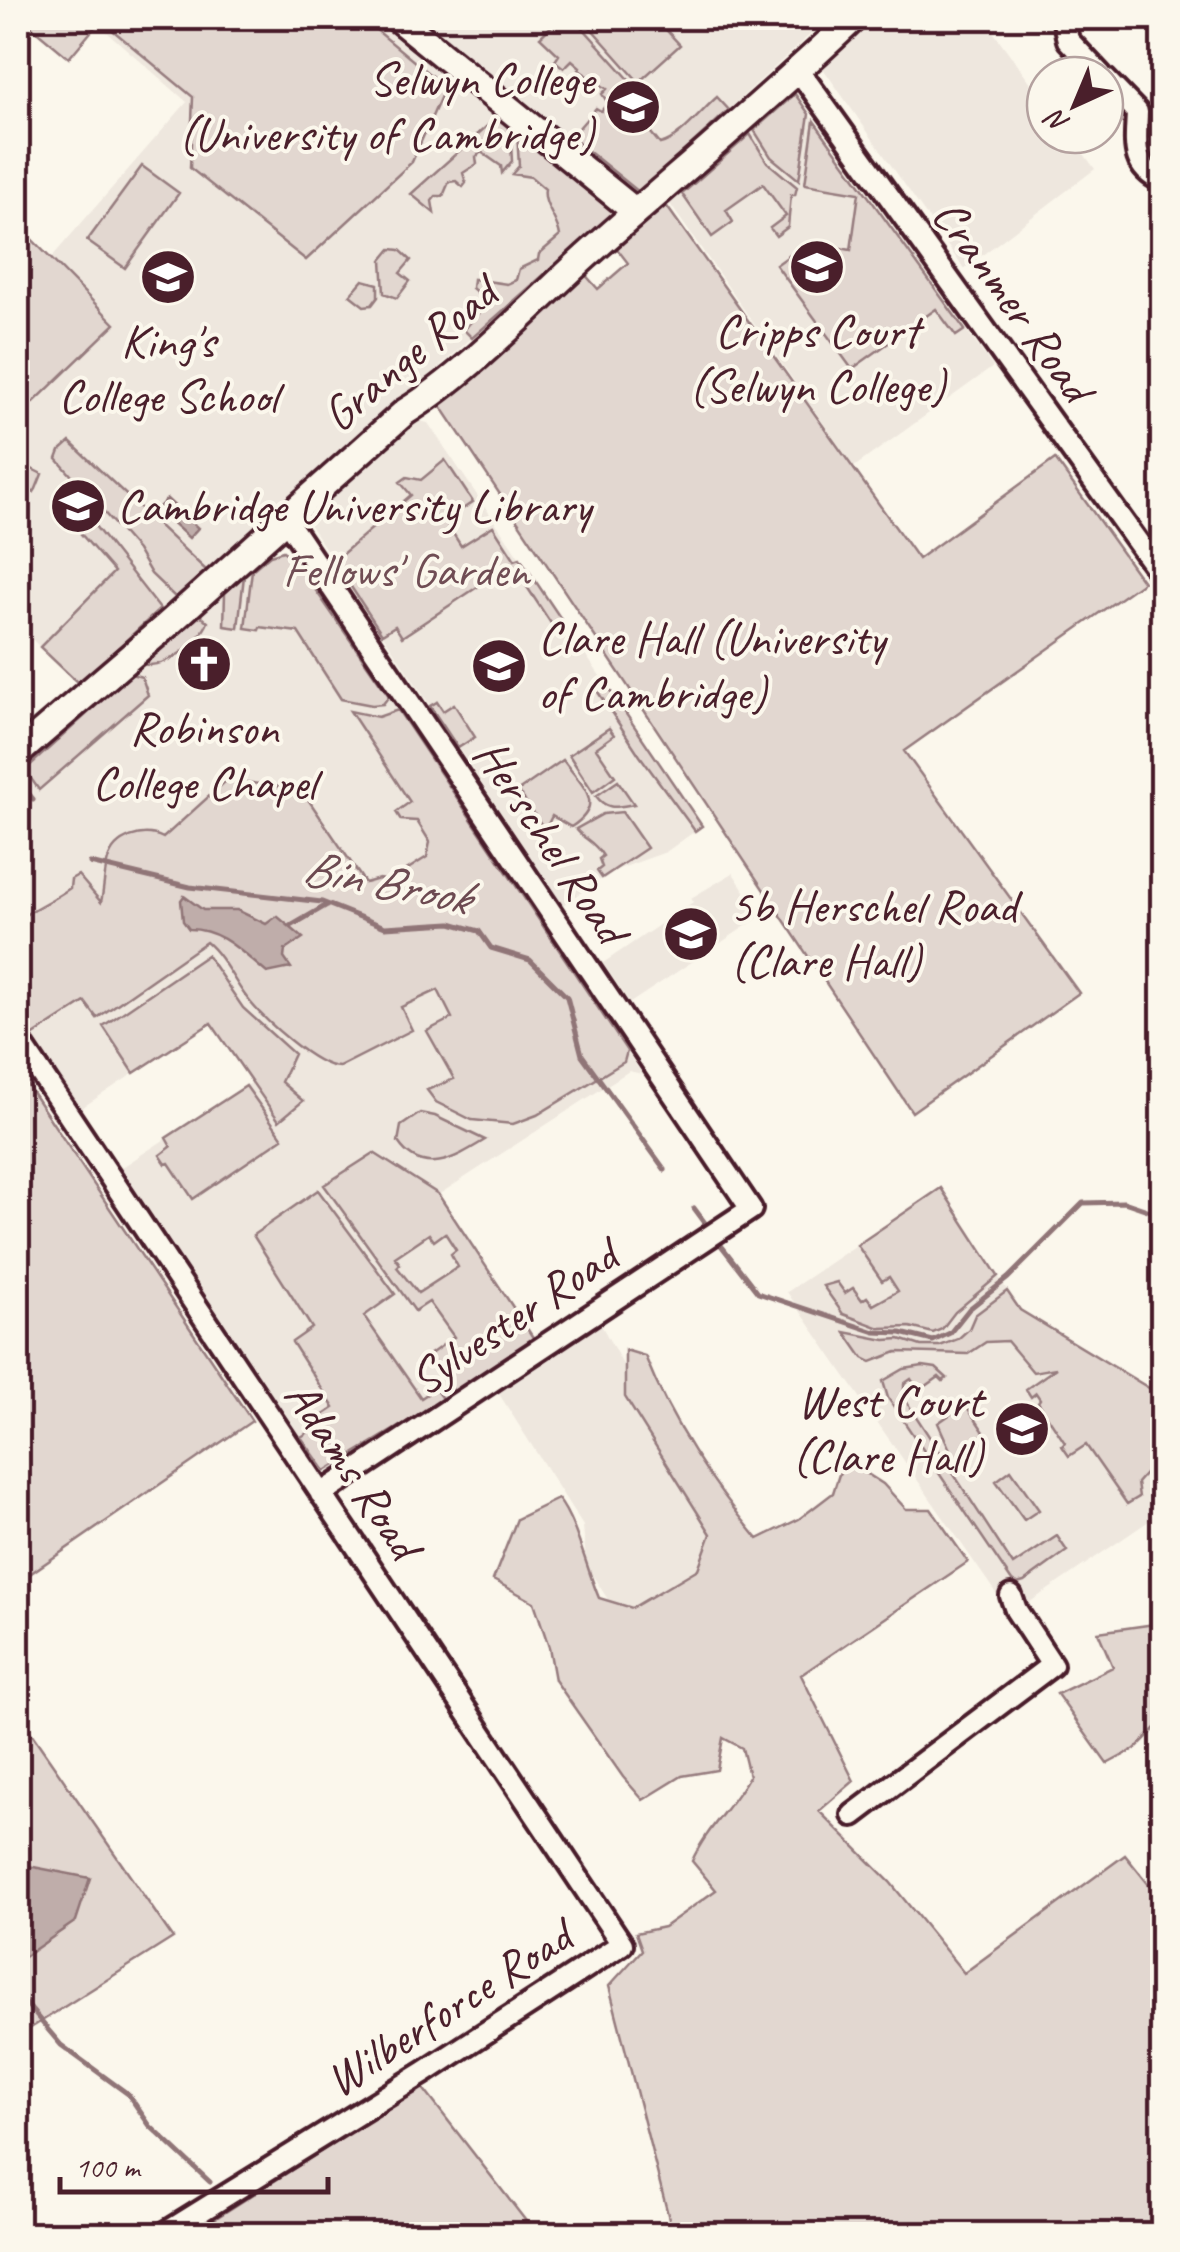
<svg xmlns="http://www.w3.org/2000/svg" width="1180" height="2252" font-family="Caveat,sans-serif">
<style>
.built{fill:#eee7de}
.green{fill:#e2d7d0;stroke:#967b7e;stroke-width:2.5;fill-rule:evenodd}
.water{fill:#bfadaa;stroke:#907477;stroke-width:2.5}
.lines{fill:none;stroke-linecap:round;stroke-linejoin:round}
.stream{stroke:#907477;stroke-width:5}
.minor-casing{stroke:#4a1f2b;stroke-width:28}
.tertiary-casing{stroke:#4a1f2b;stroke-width:32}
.minor{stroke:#fbf7ec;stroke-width:20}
.tertiary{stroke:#fbf7ec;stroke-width:25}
.labels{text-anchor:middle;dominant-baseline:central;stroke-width:8;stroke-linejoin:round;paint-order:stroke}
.poi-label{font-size:48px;fill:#4a1f2b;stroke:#fbf7ec}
.street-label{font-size:48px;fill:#4a1f2b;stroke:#fbf7ec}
.park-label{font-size:48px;fill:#704d54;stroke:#fbf7ec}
.water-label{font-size:50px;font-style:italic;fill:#6d4a51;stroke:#fbf7ec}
</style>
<rect width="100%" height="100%" fill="#fbf7ec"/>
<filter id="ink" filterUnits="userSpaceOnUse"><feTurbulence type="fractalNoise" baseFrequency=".01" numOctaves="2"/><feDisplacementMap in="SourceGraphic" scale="20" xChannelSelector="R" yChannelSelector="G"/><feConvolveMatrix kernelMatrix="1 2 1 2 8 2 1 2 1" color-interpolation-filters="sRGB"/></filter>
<g filter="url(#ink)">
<!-- built -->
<path class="built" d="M91,18H370L614,213L79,684L18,626V225L51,258L187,102Z
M422,18H828L639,192Z
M875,18H983L1045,102V135H1070L1095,169L964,269L822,67Z
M795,94L993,367L854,467L670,204Z
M412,419L428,423L702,826L666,852L613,871L563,905L305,518Z
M283,551L294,559L393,702L549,939L642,1074L629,1071L438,1195L546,1358L600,1323L731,1561L628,1631L586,1565L583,1526L485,1372L331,1470L325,1471L321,1467L121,1168L251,1083L211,1022L80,1109L18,1014V776L213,603L270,555Z
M733,873L761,916L630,1003L603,963L693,902L691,898Z
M941,1188L1020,1310L1162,1396V1512L1011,1615L787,1292Z"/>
<!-- green -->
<path class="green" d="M21,18H84L95,27L69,58Z
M98,18H362L445,87L412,162L306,260L190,168L193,97Z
M560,18H574L635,86L623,98L660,144C679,140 700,112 717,97L729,110L639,192L571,137L596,108L601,111L608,103L602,94L607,89L579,70L580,67L572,60L564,68L555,61L559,55L540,37Z
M582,18H655L680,45L639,82Z
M795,94L809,114L799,180L771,157L754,130Z
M497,117L510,127L512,161L502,173L501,166L481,152L476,157L477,164L463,173L466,183L463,187L456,181L449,182L443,196H436L432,201L434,213L411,194Z
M814,121L965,330L956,336L936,309L852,369L776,265L808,242L851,250L859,193L805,184Z
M517,133L614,213L472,338L464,330L488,302L472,288L473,279L507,284L516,280L519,269L538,260L539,254L560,236C558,219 542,205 545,189L531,177L512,174L519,166Z
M750,134L767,162L797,187L795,195H791L788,227L776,236L770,228L786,216L763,184L726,210L733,222L712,237L682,194Z
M142,166L179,193L125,268L87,241Z
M663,201L918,559L1055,459L1143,582L904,751L1079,993L912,1112L437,400L582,271L598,289L628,263L614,245Z
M18,225L115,324L33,403L18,386Z
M391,249L400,250L411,260L400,273L410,281L397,298L384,293L382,260Z
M363,280L378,284V297L372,305L364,306L350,295Z
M70,442L207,571L176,598L151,574L137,550L57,459L60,451Z
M445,460L473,502L445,521L461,546L493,526L515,560L520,558L563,622L554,628L512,564L402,637L395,626L382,634L334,561L411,495L400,482L407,477L421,480Z
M30,468L42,474L36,489L34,492L26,485L18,495V470Z
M95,526L160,609L79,684L40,647L114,572L81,534L88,527Z
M283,551L294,559L389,696L383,704L372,705L341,699L298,632L260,627L259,630L245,628L252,570L270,555Z
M244,576L238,628L224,626L225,593Z
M200,615L208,622C200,642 165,670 143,664Z
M131,674L142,677L148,695L39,790L25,770Z
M603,680L702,826L695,831L640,756L594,686Z
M437,702L443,711L454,704L475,737L458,748L430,706Z
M398,710L627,1051L624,1062L537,1115L513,1124L472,1120L436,1102L427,1090L454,1079L427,1031L452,1018L438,990L401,1007L412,1030L339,1067C315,1067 262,1018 247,998C233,980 223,956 206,942L97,1018L85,1002L32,1036L18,1014V920C35,907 52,901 70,888L71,879L78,875L101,902C104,889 104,873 108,860C114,837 144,828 163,838L227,780L301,789L365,883L379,879L389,881L427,857L430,842L417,821L401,820L396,812L410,802L350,711L378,717Z
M609,728L614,735L596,748L615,776L593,792L569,755Z
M563,760C582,786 607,804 571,827L552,816L545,830L518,791Z
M618,781L634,804C617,807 607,811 596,796Z
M622,812L647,848L602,878L597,871L602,867L599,859L603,856C593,840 584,840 576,829L603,814Z
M207,955L243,1008L294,1054L281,1082L303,1101L279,1121L211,1023L134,1073L103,1026Z
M18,1071L252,1421L18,1582Z
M246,1086L283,1138L193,1199L169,1163L166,1164L160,1155L171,1147L166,1138Z
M420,1113L435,1116L485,1140C457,1157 423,1179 398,1142L401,1126Z
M374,1153L438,1194L534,1339L454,1392L429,1355L454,1337L429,1302L415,1311L324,1185ZM445,1233L456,1250L451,1254L458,1267L418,1293L397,1267L400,1264L395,1257L429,1234L434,1241Z
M941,1188L998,1276L955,1312L942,1329L933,1333L910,1327L880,1328L843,1314L823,1286L837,1282L845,1293L853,1288L862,1300L867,1297L873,1305L898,1291L889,1277L882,1281L857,1245Z
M318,1190L395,1294L364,1316L421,1398L435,1389L443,1400L325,1471L301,1437L313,1429V1422L334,1408L292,1342L312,1328L253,1235Z
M1007,1291L1020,1310L1162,1396V1466L1159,1463L1151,1467L1137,1483L1139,1497L1127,1504L1086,1445L1069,1456L1062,1446L1065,1443L1038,1402L1040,1399L1036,1393L1031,1397L1026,1389L1056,1368L1033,1372L1007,1341L986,1342L968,1354L897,1352L871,1362L863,1358L845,1332L885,1340L900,1339L921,1346H940L958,1339L969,1329L975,1315Z
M625,1350L645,1356C672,1424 711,1482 758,1539L799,1519L833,1493L844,1459L883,1484L906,1509H931L968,1562L801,1675L854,1781L819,1811L890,1882L964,1973L1125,1855L1162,1901V2234H673L609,1986L642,1950L636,1933L664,1927L716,1890L692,1861C706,1829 732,1807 749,1776L742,1748L723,1738L717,1770L682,1776L643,1800L623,1777L555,1680L549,1647L534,1602L493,1580L517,1519L558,1499C575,1519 587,1570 599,1598L632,1608L698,1569L711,1534L625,1397Z
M923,1366L936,1368L947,1378L943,1381L939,1377L919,1391L911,1379L904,1384V1398L1013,1565L1057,1536L1067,1551L1024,1582L1017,1584L1012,1581L888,1398L883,1381L904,1369Z
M965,1404L988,1438L955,1461L938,1423Z
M1011,1470L1039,1510L1024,1520L996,1481Z
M1162,1623V1722L1135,1749L1107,1764L1057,1694L1113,1667L1098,1632Z
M18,1714L173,1938L18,2036Z
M422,2087L536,2234H191Z"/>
<!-- water -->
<path class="water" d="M167,499L198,528L189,538L157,509Z
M184,896L203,910H237L266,924L277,916L303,938L285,950L284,958L291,968L267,973C242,953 222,929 189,929L183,921L181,900Z
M18,1864L90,1878L76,1921L18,1961Z"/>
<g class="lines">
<!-- stream -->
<path class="stream" d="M18,780L33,799
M90,863L190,887L322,902L385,927L451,923L479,931L491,948L530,960L567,997L582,1055L665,1170
M291,926L327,905
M694,1208L711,1231
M717,1240L758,1293L875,1332L901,1333L933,1341L950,1333L969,1309L1008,1278L1083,1203L1124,1202L1162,1215
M18,1994L61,2045L128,2094L150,2126L210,2182"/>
<!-- minor casing -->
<g class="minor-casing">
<path id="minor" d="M1063,18L1068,40L1101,75
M799,71L1162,576
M1105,79L1137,112C1136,144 1130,166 1162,181
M285,518L751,1209L321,1494
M18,1039L622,1944L425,2072L164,2234
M853,1815L1052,1665L1016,1610L1011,1596"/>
</g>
<!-- tertiary casing -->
<g class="tertiary-casing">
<path id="tertiary" d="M397,18L636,212
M18,753L166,626L405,412C467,374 530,307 585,257C675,177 767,101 854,18"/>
</g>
<!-- minor -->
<use href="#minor" class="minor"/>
<!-- tertiary -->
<use href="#tertiary" class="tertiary"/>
</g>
</g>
<!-- icons -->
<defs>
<g id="university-disc" transform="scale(2.875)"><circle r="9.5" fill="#4a1f2b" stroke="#fbf7ec"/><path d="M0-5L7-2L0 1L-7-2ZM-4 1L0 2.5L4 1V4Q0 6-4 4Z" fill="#fff"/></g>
<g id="school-disc" transform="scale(2.875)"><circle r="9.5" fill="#4a1f2b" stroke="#fbf7ec"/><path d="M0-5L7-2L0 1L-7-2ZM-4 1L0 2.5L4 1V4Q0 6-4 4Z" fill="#fff"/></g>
<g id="church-disc" transform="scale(2.875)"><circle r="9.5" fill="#4a1f2b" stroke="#fbf7ec"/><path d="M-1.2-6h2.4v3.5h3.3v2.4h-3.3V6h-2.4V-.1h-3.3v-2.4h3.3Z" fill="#fff"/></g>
</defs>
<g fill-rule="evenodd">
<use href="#university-disc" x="633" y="107"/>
<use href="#university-disc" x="817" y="267"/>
<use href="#school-disc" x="168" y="277"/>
<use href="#university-disc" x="78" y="506"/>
<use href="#church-disc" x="204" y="664"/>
<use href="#university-disc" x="499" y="666"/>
<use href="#university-disc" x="691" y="934"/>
<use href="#university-disc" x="1022" y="1429"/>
</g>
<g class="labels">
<!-- poi labels -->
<g class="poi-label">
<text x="594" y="79" text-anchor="end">Selwyn College<tspan x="594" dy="55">(University of Cambridge)</tspan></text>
<text x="817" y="331">Cripps Court<tspan x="817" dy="55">(Selwyn College)</tspan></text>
<text x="168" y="341">King's<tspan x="168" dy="55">College School</tspan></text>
<text x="117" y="506" text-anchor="start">Cambridge University Library</text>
<text x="538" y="638" text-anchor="start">Clare Hall (University<tspan x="538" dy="55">of Cambridge)</tspan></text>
<text x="204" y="728">Robinson<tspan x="204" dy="55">College Chapel</tspan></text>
<text x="730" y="906" text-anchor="start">5b Herschel Road<tspan x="730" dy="55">(Clare Hall)</tspan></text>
<text x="983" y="1401" text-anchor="end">West Court<tspan x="983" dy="55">(Clare Hall)</tspan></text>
</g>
<!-- street labels -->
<g class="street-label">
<text transform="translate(1013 300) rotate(54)">Cranmer Road</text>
<text transform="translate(409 354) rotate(-40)">Grange Road</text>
<text transform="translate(551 841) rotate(56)">Herschel Road</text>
<text transform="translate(513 1317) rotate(-34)">Sylvester Road</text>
<text transform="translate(353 1469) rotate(56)">Adams Road</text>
<text transform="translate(448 2008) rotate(-33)">Wilberforce Road</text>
</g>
<!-- park labels -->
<g class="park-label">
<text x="406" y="570">Fellows' Garden</text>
</g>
<!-- water labels -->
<g class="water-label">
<text transform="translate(386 882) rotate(11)">Bin Brook</text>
</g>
</g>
<!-- margin -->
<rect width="1180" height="2252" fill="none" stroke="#fbf7ec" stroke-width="60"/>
<rect x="30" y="30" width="1120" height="2192" fill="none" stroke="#4a1f2b" stroke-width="4" filter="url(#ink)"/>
<!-- north arrow -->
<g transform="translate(1075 105) rotate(224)"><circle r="48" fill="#fbf7ec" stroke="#b4a19f" stroke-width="2.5"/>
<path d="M0-8L18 38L0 25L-18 38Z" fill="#4a1f2b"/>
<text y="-15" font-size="28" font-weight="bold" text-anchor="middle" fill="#4a1f2b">N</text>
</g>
<!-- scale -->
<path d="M60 2177v15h268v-15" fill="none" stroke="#4a1f2b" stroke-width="5"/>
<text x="75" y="2177" font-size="30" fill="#4a1f2b" stroke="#fbf7ec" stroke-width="8" paint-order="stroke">100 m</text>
</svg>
